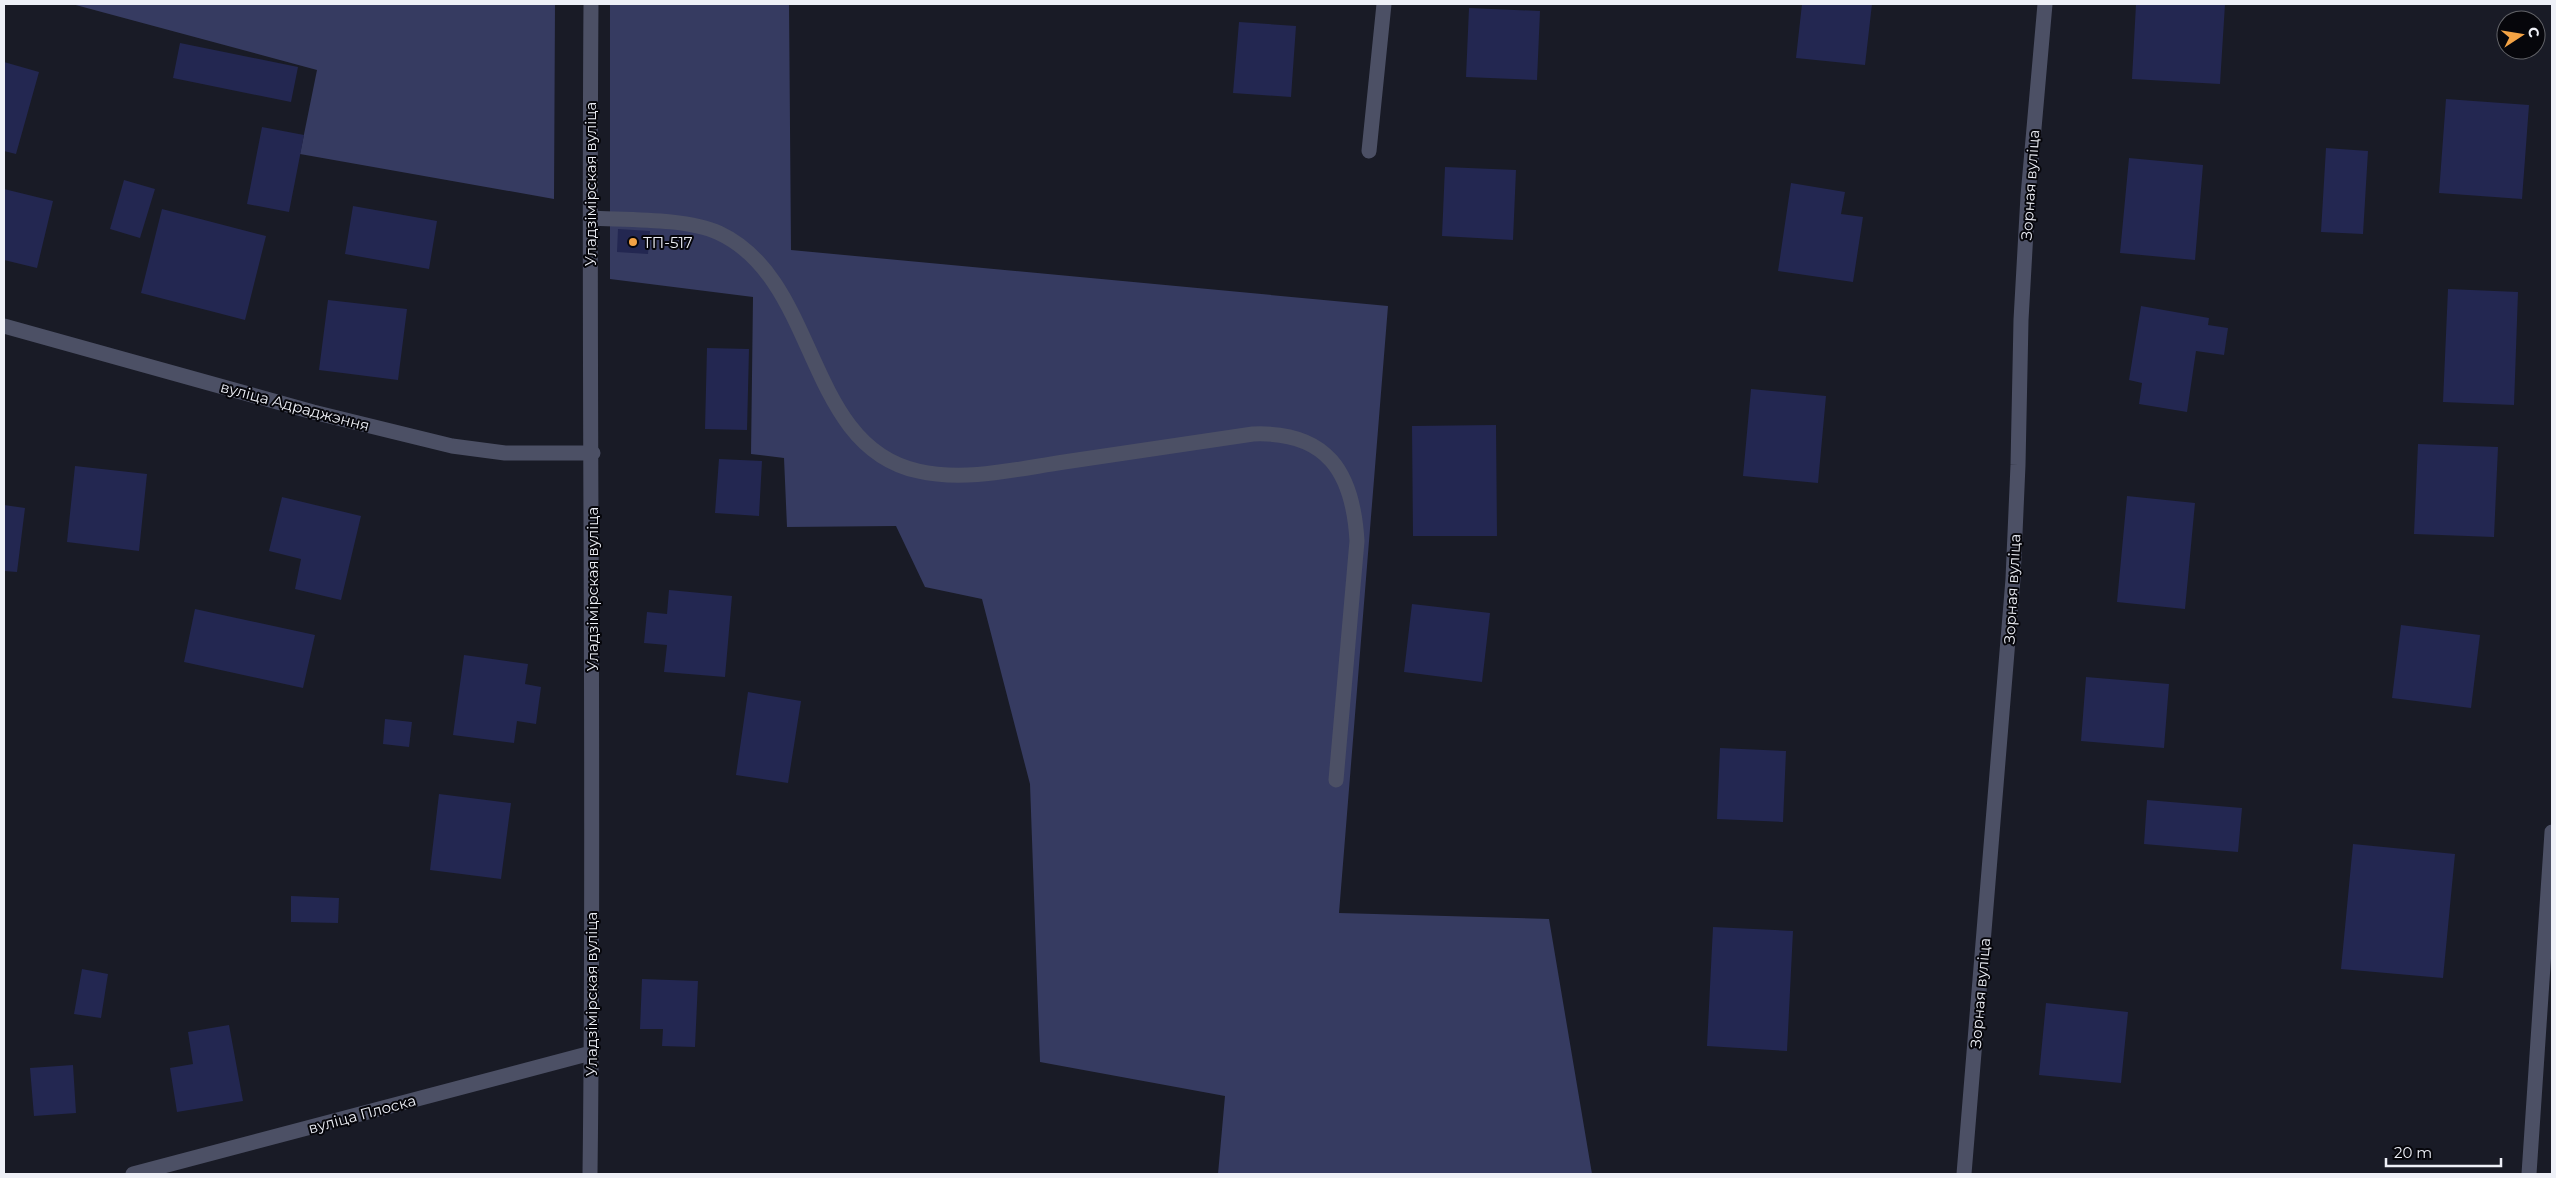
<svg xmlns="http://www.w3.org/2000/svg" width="2556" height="1178" font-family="Montserrat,sans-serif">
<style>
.green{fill:#363b61}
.building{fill:#232751}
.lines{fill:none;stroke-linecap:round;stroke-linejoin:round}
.minor{stroke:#4c5065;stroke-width:15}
.poi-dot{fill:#f4a345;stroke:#06060b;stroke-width:2}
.labels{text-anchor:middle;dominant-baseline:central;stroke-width:4;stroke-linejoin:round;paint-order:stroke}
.street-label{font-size:15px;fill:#eef0f7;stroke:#06060b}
.poi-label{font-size:15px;fill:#eef0f7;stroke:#06060b;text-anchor:start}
</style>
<rect width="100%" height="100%" fill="#191b26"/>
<!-- green -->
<path class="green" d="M72,4H555L554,199L300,154L317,70Z
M610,4H789L791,250L1388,306L1339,913L1549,919L1592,1174H1218L1225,1096L1040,1062L1030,784L982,599L925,587L896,526L787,527L784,458L751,454L753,297L610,279Z"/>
<!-- building -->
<path class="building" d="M1802,4H1872L1865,65L1796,58Z
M2136,4H2225L2220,84L2132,79Z
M1469,8L1540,11L1537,80L1466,77Z
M1239,22L1296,26L1291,97L1233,93Z
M180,43L298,67L291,102L173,78Z
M4,62L39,72L16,154L4,151Z
M2446,99L2529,105L2522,199L2439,193Z
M262,127L304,135L289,212L247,204Z
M2326,148L2368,151L2363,234L2321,232Z
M2129,158L2203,165L2195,260L2120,253Z
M1445,167L1516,170L1513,240L1442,236Z
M124,180L155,189L140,238L110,229Z
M1791,183L1845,192L1841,214L1863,217L1853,282L1778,271Z
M4,189L53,201L37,268L4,260Z
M353,206L437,221L429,269L345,254Z
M162,209L266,236L245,320L141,293Z
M618,229L650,231L648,254L617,252Z
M2448,289L2518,292L2514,405L2443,402Z
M328,300L407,309L398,380L319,370Z
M2141,306L2209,318L2208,325L2228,328L2224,355L2196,351L2187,412L2139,404L2142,383L2129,380Z
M707,348L749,349L747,430L705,429Z
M1751,389L1826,396L1818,483L1743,476Z
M1496,425L1497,536H1413L1412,426Z
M2418,444L2498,447L2494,537L2414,534Z
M719,459L762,461L759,516L715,513Z
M75,466L147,474L139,551L67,542Z
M2127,496L2195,503L2185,609L2117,602Z
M282,497L361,516L341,600L295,589L301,559L269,551Z
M4,505L25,508L17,572L4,571Z
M669,590L732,596L725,677L664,672L667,645L644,643L647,612L667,614Z
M1412,604L1490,613L1482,682L1404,672Z
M195,609L315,635L303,688L184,662Z
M2401,625L2480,635L2471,708L2392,698Z
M464,655L528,664L525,684L541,687L536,724L517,721L514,743L453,735Z
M2086,677L2169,684L2164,748L2081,741Z
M748,692L801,701L788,783L736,775Z
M385,719L412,722L409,747L383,744Z
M1720,748L1786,751L1783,822L1717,819Z
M439,794L511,803L501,879L430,870Z
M2147,800L2242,808L2238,852L2144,844Z
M2353,844L2455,854L2443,978L2341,969Z
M291,896L339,898L338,923L291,922Z
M1713,927L1793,931L1787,1051L1707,1046Z
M82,969L108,974L101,1018L74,1014Z
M642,979L698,981L695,1047L662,1046L663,1029H640Z
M2046,1003L2128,1012L2121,1083L2039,1075Z
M229,1025L243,1101L177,1112L170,1068L193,1064L188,1032Z
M73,1065L76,1113L34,1116L30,1068Z"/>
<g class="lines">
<!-- minor -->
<path class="minor" d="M1369,151L1384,4
M590,218C626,220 687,218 719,233C820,280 804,446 918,471C965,482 1017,469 1064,462C1127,453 1190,443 1253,434C1327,431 1353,472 1357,541L1336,780
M4,326L313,412L452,446L505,453H593
M133,1174L591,1053
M590,1174C595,784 588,394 591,4
M1964,1174L2013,579L2018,465L2021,320L2028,196L2045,4
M2529,1174L2552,832"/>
</g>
<!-- markers -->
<circle class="poi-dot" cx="633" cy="242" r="5"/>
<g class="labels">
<!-- street labels -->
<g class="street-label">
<text transform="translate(590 184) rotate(-90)">Уладзімірская вуліца</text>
<text transform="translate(2030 185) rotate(-86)">Зорная вуліца</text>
<text transform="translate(295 406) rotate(15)">вуліца Адраджэння</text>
<text transform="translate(592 589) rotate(-90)">Уладзімірская вуліца</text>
<text transform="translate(2012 589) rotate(-87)">Зорная вуліца</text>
<text transform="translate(1980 993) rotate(-85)">Зорная вуліца</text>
<text transform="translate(591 994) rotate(-90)">Уладзімірская вуліца</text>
<text transform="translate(362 1114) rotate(-15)">вуліца Плоска</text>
</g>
<!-- poi labels -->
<g class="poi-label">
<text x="643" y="242">ТП-517</text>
</g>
</g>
<!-- border -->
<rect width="2556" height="1178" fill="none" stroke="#eef0f7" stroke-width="10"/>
<!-- north arrow -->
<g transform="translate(2521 35) rotate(78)"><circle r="24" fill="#06060b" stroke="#636469"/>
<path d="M0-4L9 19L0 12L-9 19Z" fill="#f4a345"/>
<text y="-8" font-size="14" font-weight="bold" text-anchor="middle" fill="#eef0f7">С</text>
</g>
<!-- scale -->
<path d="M2386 1158v8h115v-8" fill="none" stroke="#eef0f7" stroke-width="2.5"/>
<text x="2394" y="1158" font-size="15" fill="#eef0f7" stroke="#06060b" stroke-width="4" paint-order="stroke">20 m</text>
</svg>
